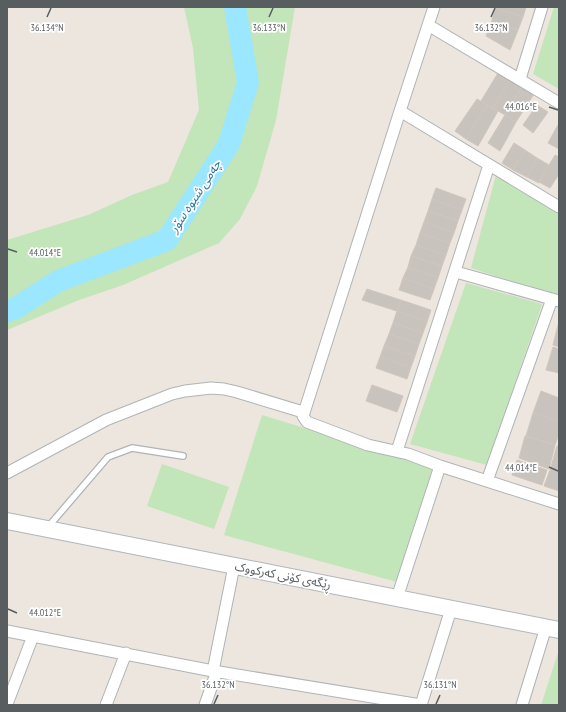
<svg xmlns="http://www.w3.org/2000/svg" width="566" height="712" font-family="'PT Sans Narrow','Noto Sans Arabic',sans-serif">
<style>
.green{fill:#c2e5b9}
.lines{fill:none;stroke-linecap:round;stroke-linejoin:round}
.river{stroke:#9be7ff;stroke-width:22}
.building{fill:#c8c3bd;stroke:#d0c6bd}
.lane-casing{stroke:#b0b4b7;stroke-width:8}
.street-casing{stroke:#b0b4b7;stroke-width:13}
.secondary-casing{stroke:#b0b6ba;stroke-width:18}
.lane{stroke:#fff;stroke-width:5.5}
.street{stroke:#fff;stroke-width:11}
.secondary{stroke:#fff;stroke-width:16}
.ticks{fill:none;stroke:#585d60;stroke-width:1.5}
.labels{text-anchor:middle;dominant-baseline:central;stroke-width:3.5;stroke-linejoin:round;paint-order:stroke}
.street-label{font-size:12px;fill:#585d60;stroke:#fff}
.water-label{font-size:13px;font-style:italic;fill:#307899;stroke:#fff}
.ticks-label{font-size:10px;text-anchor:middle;fill:#585d60;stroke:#fff;stroke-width:3.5;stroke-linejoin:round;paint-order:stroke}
</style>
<rect width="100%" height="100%" fill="#ece6de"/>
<!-- green -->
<path class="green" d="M184,7H295L276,120L257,186L240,219L219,243L123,285L79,300L7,330V240L88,215L132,195L168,182L199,110L193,48Z
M554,7H559V89L533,74Z
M496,175L559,211V297L471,268Z
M466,283L542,304L487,465L410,444Z
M262,415L438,469L401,583L224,535Z
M162,464L229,487L214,529L147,506Z
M558,653L559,705H541Z"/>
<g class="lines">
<!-- river -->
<path class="river" d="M7,311L16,308L58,281L167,240L229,144L248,82L235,7"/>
</g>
<!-- building -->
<path class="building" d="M492,7H526L523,17Z
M495,8L523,17L518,30L492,20Z
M492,20L518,30L510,50L486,36Z
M498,73L510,80L493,108L481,101Z
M510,80L522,87L505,115L493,108Z
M522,87L534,94L516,122L505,115Z
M477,99L487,105L466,139L455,131Z
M487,105L498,111L478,146L466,139Z
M537,105L548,112L533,133L523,125Z
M505,115L516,122L500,151L488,143Z
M559,123V149L548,143Z
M514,143L525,150L513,170L502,163Z
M525,150L537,158L527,177L513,170Z
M555,155L559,157V174L550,188L539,182Z
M537,158L549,165L539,183L527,177Z
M436,188L466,199L462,210L432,199Z
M432,199L462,210L458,221L428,211Z
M428,211L458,221L454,233L424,222Z
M424,222L454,233L450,243L420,233Z
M420,233L450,243L446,255L416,245Z
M416,245L446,255L442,266L411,256Z
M411,256L442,266L438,278L408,267Z
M408,267L438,278L434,289L403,278Z
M403,278L434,289L430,300L399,290Z
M367,289L401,300L397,311L362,300Z
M401,300L431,310L427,322L397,311Z
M397,311L427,322L423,333L393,323Z
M559,321V347L553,345Z
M393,323L423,333L419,344L389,334Z
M389,334L419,344L415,356L384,346Z
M384,346L415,356L411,367L380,357Z
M553,347L559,349V373L546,370Z
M380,357L411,367L407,379L376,368Z
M372,385L403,396L397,412L366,401Z
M541,391L559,398V421L533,413Z
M533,413L559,421V434L555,445L526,436Z
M525,436L555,445L549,469L519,458Z
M557,446H559V472L550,470Z
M517,460L547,470L542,485L512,475Z
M550,470L559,472V491L544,486Z"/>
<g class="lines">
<!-- lane casing -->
<g class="lane-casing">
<path id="lane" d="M48,527L108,457L132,448L183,456"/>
</g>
<!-- street casing -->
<g class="street-casing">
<path id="street" d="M434,7L400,111L303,416L307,422L368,445L408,454L440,466L559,504
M428,25L559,103
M520,79L542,7
M400,111L559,207
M456,272L559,301
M397,451L489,165
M7,473L106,420L172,394L185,391L211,388L224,389L237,392L303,412
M487,481L552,299
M397,598L440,466
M7,631L213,671L421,705
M213,671L234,566
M7,704L33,636
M106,705L126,653
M205,705L217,671
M421,705L451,609
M522,705L546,627"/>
</g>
<!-- secondary casing -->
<g class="secondary-casing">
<path id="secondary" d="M7,521L559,630"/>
</g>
<!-- lane -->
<use href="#lane" class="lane"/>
<!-- street -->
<use href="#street" class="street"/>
<!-- secondary -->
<use href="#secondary" class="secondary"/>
</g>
<!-- ticks -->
<path class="ticks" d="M47,17L51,8M269,17L273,8M491,17L495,8M549,107L558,110M8,249L17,252M549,467L558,471M8,609L17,613M214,704L218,695M436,704L440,695"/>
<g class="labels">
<!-- street labels -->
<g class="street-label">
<text transform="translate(283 575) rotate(11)">ڕێگەی کۆنی کەرکووک</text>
</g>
<!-- water labels -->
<g class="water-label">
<text transform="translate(195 196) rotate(-57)">چەمی شیوە سۆر</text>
</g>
</g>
<g class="ticks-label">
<text x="47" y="31">36.134°N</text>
<text x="269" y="31">36.133°N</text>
<text x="491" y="31">36.132°N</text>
<text x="521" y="110">44.016°E</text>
<text x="45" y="256">44.014°E</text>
<text x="521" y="471">44.014°E</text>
<text x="45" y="616">44.012°E</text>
<text x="218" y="688">36.132°N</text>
<text x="440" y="688">36.131°N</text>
</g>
<!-- border -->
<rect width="566" height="712" fill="none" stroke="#585d60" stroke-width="16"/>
</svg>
